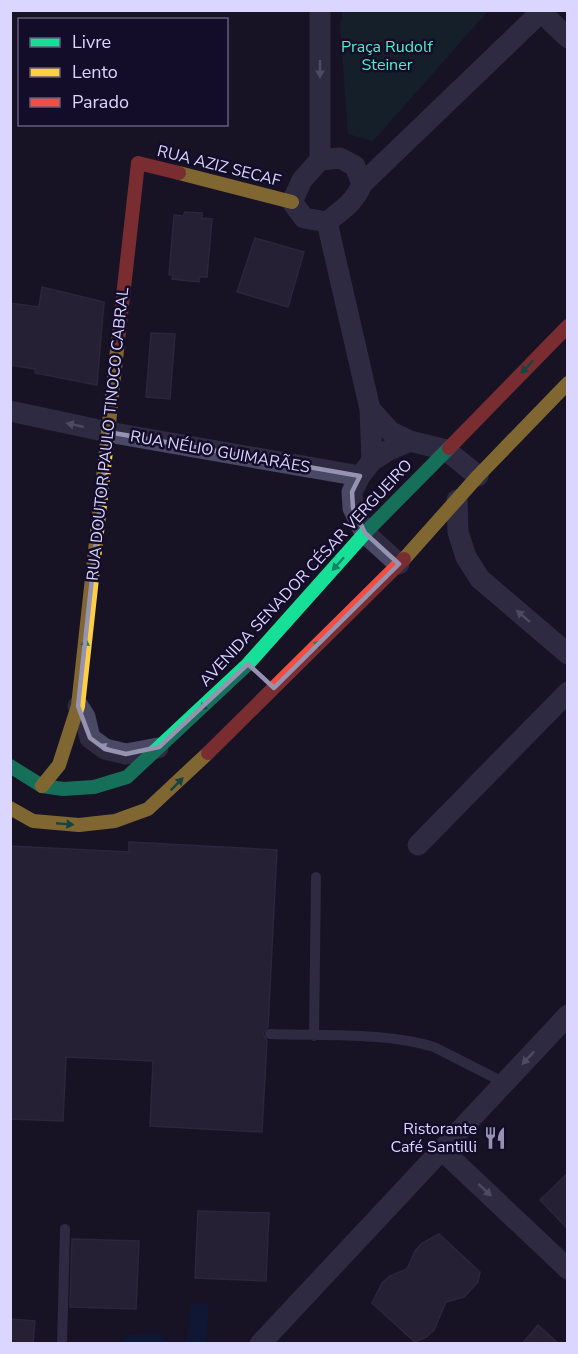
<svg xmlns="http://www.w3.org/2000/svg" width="578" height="1354" font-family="'Nunito Sans',sans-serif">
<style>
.green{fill:#113032}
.water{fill:#061d48}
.building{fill:#353146;stroke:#433e58;stroke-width:1.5}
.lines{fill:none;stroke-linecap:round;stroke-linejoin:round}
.lane{stroke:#494865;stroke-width:10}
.street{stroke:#494865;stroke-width:21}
.fast{stroke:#16e098;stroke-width:14}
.slow{stroke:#ffcf43;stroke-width:14}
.jam{stroke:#f24e42;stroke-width:14}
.oneway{fill:#928fb2}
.oneway2{fill:#158166}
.marked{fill:none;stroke:#9692b2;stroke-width:4.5;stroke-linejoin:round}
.labels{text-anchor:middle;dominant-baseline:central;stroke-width:5;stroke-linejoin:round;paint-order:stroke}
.park-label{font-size:16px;fill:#54edc8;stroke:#130d2a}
.street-label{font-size:16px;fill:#dbd6ff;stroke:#130d2a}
.poi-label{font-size:16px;fill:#dbd6ff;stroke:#130d2a;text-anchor:end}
</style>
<rect width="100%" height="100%" fill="#171324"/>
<!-- green -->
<path class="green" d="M343,11V10L488,11L373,141L348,134L340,25Z"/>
<!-- water -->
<path class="water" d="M190,1303L209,1304L206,1343H185L189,1333Z
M157,1334H162L166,1343H123L124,1338L129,1335Z"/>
<!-- building -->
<path class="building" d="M185,212L202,213V218L212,219L207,277H199V282L172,279L173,275H169L174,215L183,216Z
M255,238L304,252L288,307L237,292Z
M42,287L104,302L97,385L35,373V369L10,365V303L39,307Z
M151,333L175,334L170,399L146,397Z
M129,842L277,850L268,1027L263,1033L267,1041L262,1132L150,1126L153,1061L66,1057L63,1121L10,1119V846L129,852Z
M567,1174V1228L540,1200Z
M198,1211L269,1213L266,1281L195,1278Z
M439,1234L480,1272L478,1282L464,1297L446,1302L434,1330L426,1337L415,1342L372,1303L382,1283L390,1276L407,1269L415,1251L422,1243Z
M72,1239L139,1241L136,1309L70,1307Z
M10,1319L35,1321L33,1344H10Z
M538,1325L559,1344H522Z"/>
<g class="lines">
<!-- lane -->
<path class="lane" d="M270,1034C321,1036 385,1032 434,1047L505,1083
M314,1036L316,877
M62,1344L65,1229"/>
<!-- street -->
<path class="street" d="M539,10L568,38
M340,158L355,166L362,184C355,202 342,210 327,222L304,218L292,202L302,180L320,160Z
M320,160V10
M362,184L543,10
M327,222L370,409L372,461
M370,409L391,432L410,441
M10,411L108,432L360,476
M457,500L458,532L466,557L480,579L568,654
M399,564L365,533L353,508L352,492L360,476L372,461L389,450L410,441L446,450L478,476
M78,706L85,717L90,738L105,749L126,754L158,748
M418,845L568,692
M442,1150L568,1269
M260,1344L568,1015"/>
<!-- fast -->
<path class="fast" d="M10,766L42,786L63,789L94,787L127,777L248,664L365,533L449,448"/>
<!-- slow -->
<path class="slow" d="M179,173L292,202
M404,559L478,476L568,383
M42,786L59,765L78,706L118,341
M10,808L33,821L79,825L115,821L148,809L208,753"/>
<!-- jam -->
<path class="jam" d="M118,341L138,163L179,173
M449,448L568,326
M208,753L404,559"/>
</g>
<!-- one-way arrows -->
<defs><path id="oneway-solid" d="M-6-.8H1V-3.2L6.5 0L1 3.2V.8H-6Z" transform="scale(1.5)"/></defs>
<g class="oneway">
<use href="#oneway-solid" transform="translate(320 69) rotate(90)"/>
<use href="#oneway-solid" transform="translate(75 425) rotate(-168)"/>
<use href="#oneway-solid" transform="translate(523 616) rotate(-139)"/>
<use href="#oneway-solid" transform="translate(107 748) rotate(-155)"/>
<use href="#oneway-solid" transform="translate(528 1058) rotate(133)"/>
<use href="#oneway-solid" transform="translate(485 1190) rotate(43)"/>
</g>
<g class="oneway2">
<use href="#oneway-solid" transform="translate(527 367) rotate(134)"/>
<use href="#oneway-solid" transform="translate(338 564) rotate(132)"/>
<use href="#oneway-solid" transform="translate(85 647) rotate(-84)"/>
<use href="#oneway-solid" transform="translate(315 647) rotate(-45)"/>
<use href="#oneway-solid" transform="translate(206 704) rotate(137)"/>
<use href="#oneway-solid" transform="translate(177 784) rotate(-45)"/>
<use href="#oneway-solid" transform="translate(65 824) rotate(5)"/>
</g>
<!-- marked area -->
<path d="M0 0H578V1354H0ZM108,432L360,476L352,492L353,508L365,533L399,564L274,688L248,664L159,747L126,754L105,749L90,738L78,706Z" fill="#171324" fill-opacity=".55" fill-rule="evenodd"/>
<path class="marked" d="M108,432L360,476L352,492L353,508L365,533L399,564L274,688L248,664L159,747L126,754L105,749L90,738L78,706Z"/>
<!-- icons -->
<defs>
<g id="restaurant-bare" transform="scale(1.8)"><path d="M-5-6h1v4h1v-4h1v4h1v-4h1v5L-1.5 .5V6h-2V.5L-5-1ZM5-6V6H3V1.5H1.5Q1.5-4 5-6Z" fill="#9692b2" stroke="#130d2a" stroke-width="2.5" paint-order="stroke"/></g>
</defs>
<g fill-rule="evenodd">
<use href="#restaurant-bare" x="495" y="1138"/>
</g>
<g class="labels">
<!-- park labels -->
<g class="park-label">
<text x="387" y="47">Praça Rudolf<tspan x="387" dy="18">Steiner</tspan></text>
</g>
<!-- street labels -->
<g class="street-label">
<text transform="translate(219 166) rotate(14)">RUA AZIZ SECAF</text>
<text transform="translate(108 434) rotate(-84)">RUA DOUTOR PAULO TINOCO CABRAL</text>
<text transform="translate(220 452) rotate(10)">RUA NÉLIO GUIMARÃES</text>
<text transform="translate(306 573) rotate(-47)">AVENIDA SENADOR CÉSAR VERGUEIRO</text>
</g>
<!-- poi labels -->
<g class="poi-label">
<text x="477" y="1129">Ristorante<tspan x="477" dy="18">Café Santilli</tspan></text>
</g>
</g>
<!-- border -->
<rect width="578" height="1354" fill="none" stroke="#dbd6ff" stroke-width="24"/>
<!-- legend -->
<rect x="18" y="18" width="210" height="108" fill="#130d2a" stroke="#635d7f" stroke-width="1.5"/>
<rect x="30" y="38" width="30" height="9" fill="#16e098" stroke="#635d7f" stroke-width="1.5"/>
<text x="72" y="48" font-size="18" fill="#dbd6ff">Livre</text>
<rect x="30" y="68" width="30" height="9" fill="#ffcf43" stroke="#635d7f" stroke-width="1.5"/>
<text x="72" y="78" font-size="18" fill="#dbd6ff">Lento</text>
<rect x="30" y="98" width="30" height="9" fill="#f24e42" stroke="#635d7f" stroke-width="1.5"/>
<text x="72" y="108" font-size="18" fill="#dbd6ff">Parado</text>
</svg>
